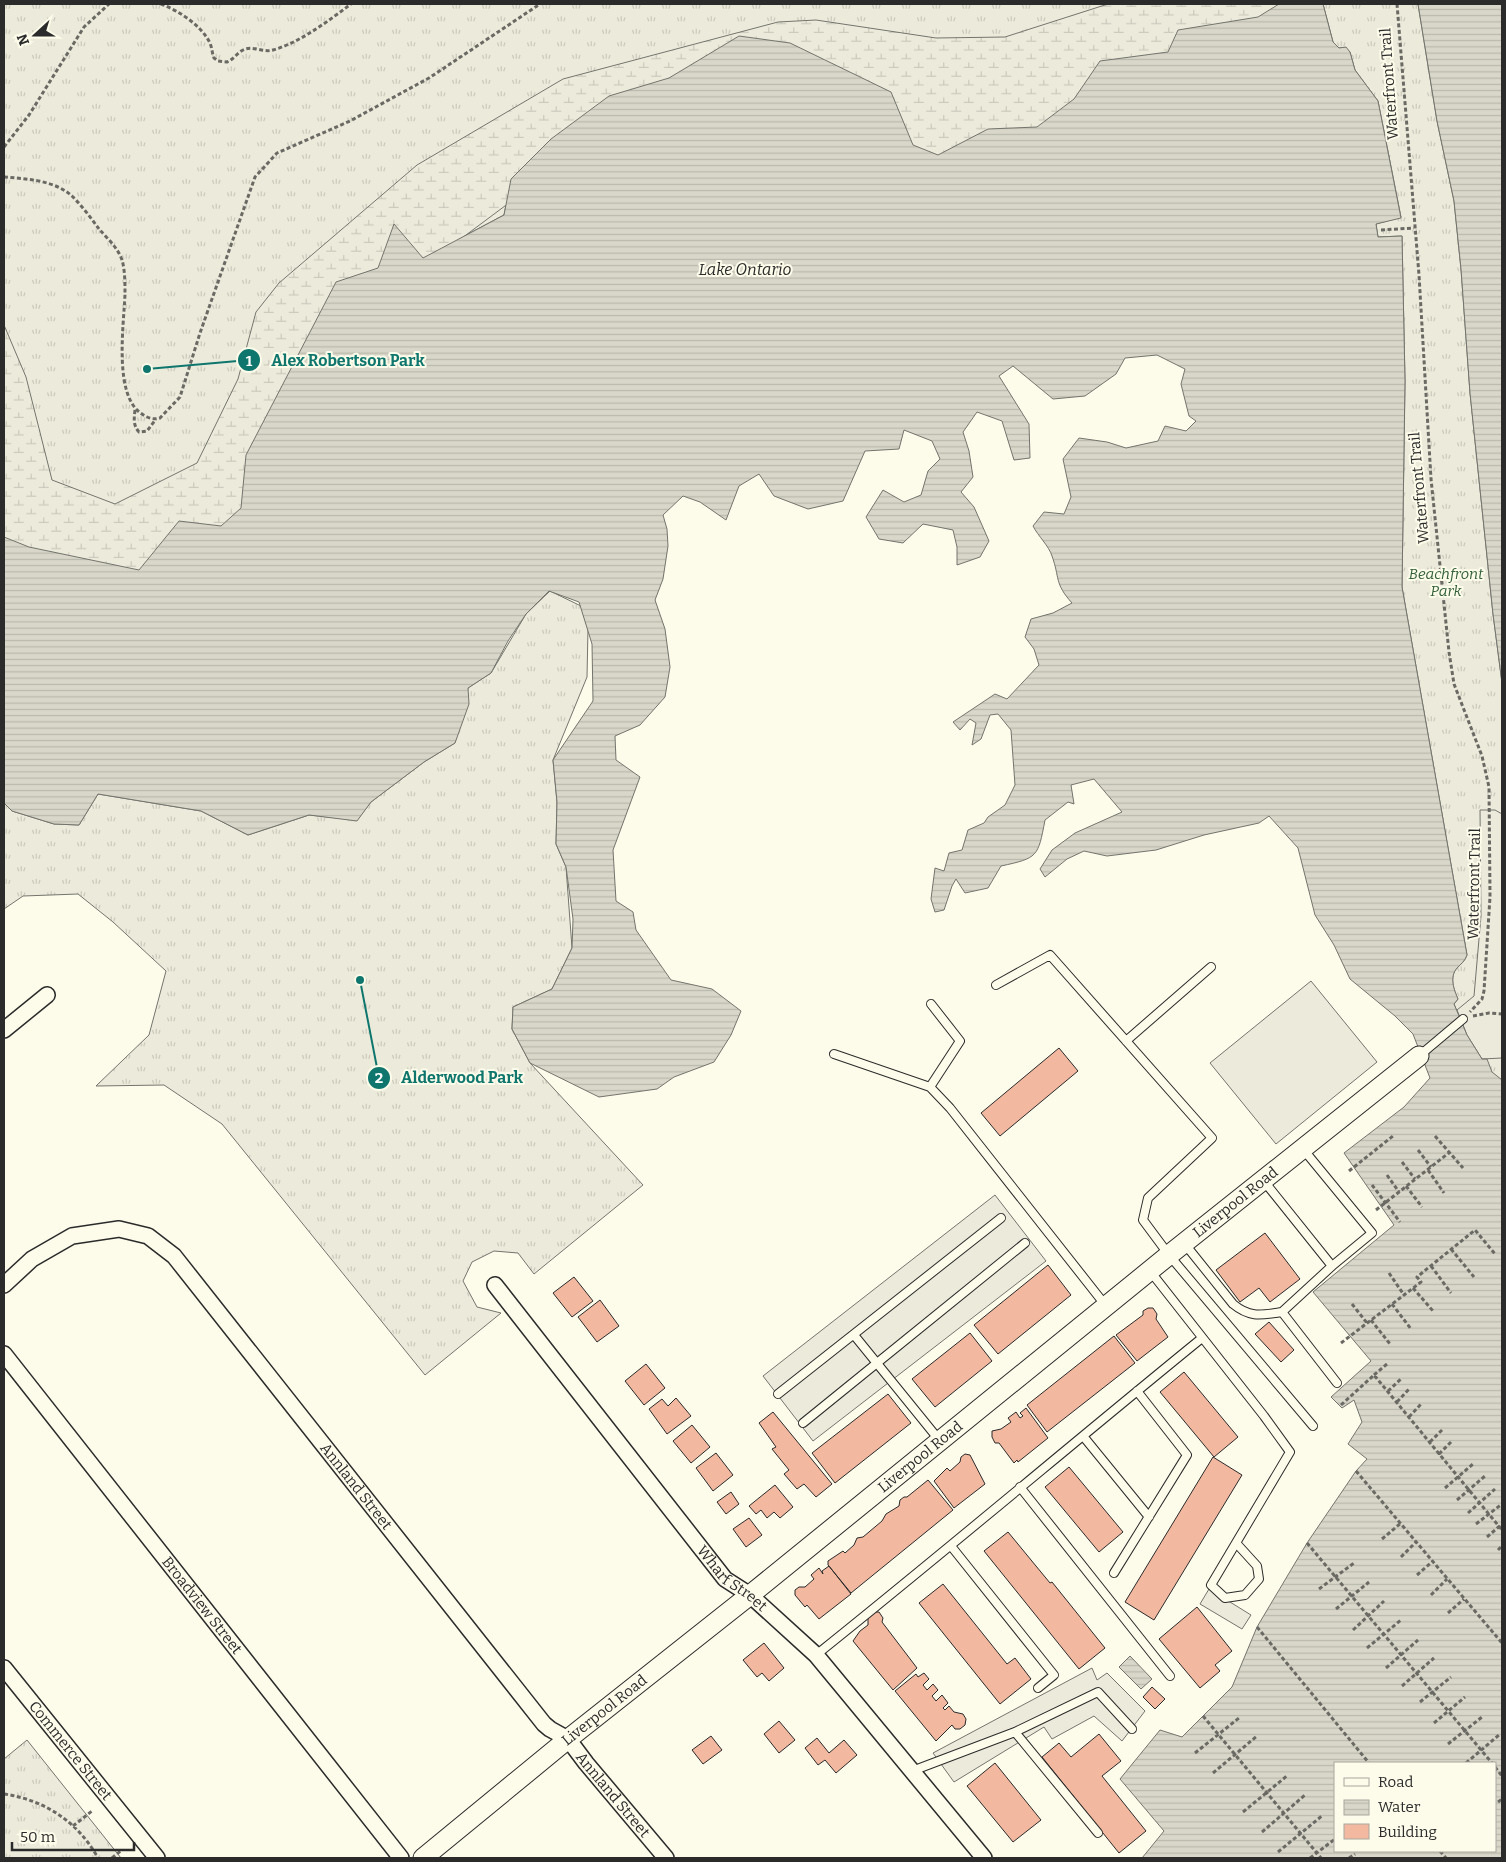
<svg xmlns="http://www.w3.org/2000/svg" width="1506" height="1862" font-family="Bitter,serif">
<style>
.grass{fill:url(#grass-tufts);stroke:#74746e}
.wetland{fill:url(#wetland-marsh);stroke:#74746e}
.parking{fill:#eceadb;stroke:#74746e}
.water{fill:url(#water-rules);stroke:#74746e;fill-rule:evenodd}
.building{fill:#f2b8a0;stroke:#2b2b2b}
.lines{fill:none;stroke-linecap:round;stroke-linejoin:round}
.service-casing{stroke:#2b2b2b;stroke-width:10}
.minor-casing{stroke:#2b2b2b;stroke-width:18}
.tertiary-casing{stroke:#2b2b2b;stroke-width:21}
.path{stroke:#6a6964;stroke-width:3;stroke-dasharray:4 2.5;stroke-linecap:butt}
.service{stroke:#fdfbea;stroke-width:8}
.minor{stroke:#fdfbea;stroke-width:15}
.tertiary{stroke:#fdfbea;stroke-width:19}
.labels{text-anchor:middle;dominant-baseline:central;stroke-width:4;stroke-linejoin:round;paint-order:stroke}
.street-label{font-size:15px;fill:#2b2b2b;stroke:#fdfbea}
.park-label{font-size:15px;font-style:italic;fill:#34623c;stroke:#fdfbea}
.water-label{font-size:16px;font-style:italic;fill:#2b2b2b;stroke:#fdfbea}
.leader{fill:none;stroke:#0f766e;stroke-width:2}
.callout-dot{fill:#0f766e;stroke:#fdfbea;stroke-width:2}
.mark-label{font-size:15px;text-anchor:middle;font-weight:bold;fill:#fff}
.callout-label{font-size:16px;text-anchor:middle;font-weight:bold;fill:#0f766e;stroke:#fdfbea;stroke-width:4;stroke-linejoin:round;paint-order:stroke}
</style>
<defs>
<pattern id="grass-tufts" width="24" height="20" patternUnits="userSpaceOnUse" patternTransform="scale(1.25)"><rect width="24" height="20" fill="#ecebdb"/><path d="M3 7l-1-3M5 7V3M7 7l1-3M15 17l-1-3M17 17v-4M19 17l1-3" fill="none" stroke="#cbcabc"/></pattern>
<pattern id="wetland-marsh" width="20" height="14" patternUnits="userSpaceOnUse" patternTransform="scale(1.25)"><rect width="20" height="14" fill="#ecebdb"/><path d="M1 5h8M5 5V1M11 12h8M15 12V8" fill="none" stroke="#cbcabc"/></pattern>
<pattern id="water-rules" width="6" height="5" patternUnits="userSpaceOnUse" patternTransform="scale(1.25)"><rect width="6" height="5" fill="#d8d7c9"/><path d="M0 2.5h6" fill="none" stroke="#bab9ad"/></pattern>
</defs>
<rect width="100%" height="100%" fill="#fdfbea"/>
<!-- grass -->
<path class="grass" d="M4,4H1279L511,179L504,215L423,258L242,508L4,537Z
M1323,4H1418L1437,121L1454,201L1461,269L1470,393L1493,614L1502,683V1080C1483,1072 1462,1023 1454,1004L1458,999C1454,990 1449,977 1457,968C1461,964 1465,961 1467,955L1402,587L1405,381L1402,236L1378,237L1376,224L1401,217L1378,101L1355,70L1350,52L1346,48H1339L1333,42Z
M550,591L581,606L588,629L587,677L553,760L557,802L556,844L566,867L572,948L552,989L513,1007L512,1029L530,1063L643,1185L534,1274L518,1253L494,1251L472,1262L463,1281L477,1307L501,1313L425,1375L222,1124L164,1085L96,1086L149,1035L166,971L113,922L78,894L23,896L4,909V803L12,811L54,824L79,825L98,794L201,811L248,835L309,815L357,820L371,802L424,762L455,743L468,688L491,673L526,614Z
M27,1740L121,1858H4V1759Z"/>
<!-- wetland -->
<path class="wetland" d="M1108,4H1316L983,176L612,126L391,291L293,444L188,594L4,553V325L26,377L52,480L115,504L197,463L238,379L256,312L279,283L417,165L563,79L778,22L816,20L936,38L1005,37Z"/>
<!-- parking -->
<path class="parking" d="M1480,810H1495L1502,814V1058L1482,1059L1467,1035L1457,1010L1474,996L1481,916Z
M1311,981L1377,1062L1276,1144L1210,1063Z
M995,1195L1046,1261L813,1441L763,1376Z
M1209,1589L1251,1615L1242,1629L1200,1604Z
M1092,1668L1097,1680L1107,1673L1145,1711L1122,1741L1094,1716L1052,1739L1044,1727L954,1782L933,1753Z"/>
<!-- water -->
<path class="water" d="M1279,4H1323L1333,42L1339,48L1346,47L1350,52L1355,70L1378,101L1401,218L1376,224L1378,237L1402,236L1405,381L1402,587L1467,955C1465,961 1461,964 1457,968C1449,977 1454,990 1458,999L1454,1004L1467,1035L1482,1059H1487L1492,1072L1502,1080V1858H1142L1164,1831L1120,1779L1160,1730L1182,1737L1232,1687L1257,1627L1307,1543L1356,1471L1367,1459L1348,1444L1362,1422L1354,1400L1342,1408L1331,1397L1371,1361L1313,1292L1394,1225L1344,1153L1404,1107L1430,1078L1413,1034L1395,1016L1350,979L1334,945L1315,915L1298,848L1269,816L1259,823L1204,835L1156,850L1107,856L1084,851L1067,859L1045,877L1040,869L1052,850L1075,833L1122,812L1094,779L1071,785L1074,804L1068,802L1045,820C1038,857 1038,858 1001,866L988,888L965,893L956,879L952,886L944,910L935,912L931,899L935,868L944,871L949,853L962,850L968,830L984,823L988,817L1005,805L1015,785L1011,730L998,714L990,715L981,739L972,745L976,723L970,719L960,730L953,722L995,694L1007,699L1039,665L1034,649L1025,637L1031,619L1053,613L1072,603C1054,583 1060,578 1052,556C1049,546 1038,536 1033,526L1044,512L1064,514L1071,497L1063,459L1079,438L1107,442L1126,448L1158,441L1165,426L1186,431L1196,421L1189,416L1181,384L1185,369L1157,355L1125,358L1116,374L1085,396L1053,399L1013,366L999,376L1029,424L1030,458L1014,460L1002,421L977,412L963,432L969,451L973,477L961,492L974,507L989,541L980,557L957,565V547L953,530L923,524L903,543L879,539L866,517L883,490L904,502L921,495L928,471L940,459L932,441L904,430L899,449L865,451L843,501L808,509L774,496L759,474L739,486L726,520L700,502L683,496L663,515L667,529L668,546L663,579L655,600L665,629L670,667L665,697L640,725L615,736L616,760L640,777L613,850L616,901L633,912L636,930L671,980L712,989L741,1011L731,1035L714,1062L674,1077L657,1089L599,1097L530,1063L512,1029L513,1007L552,989L572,948L573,919L566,867L556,844L557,802L553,760L593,701L592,644L579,602L549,591L526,614L508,641L491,673L468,688L469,704L455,743L424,762L371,802L357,821L309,815L248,835L201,811L98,794L79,825L54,824L12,811L4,803V537L29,547L139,570L179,521L221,526L241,508L246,455L336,282L378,268L394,224L423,258L504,215L511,179L551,139L609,96L669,78L739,36L790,43L891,92L913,145L938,155L988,129L1037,127L1074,99L1100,61L1168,52L1178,30L1258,17ZM1335,1763H1495V1851H1335Z
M1418,4H1502V683L1493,614L1470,393L1461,269L1454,201L1437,121Z
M1130,1656L1152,1679L1141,1689L1119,1667Z"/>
<!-- building -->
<path class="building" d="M1059,1048L1078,1071L1000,1136L981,1113Z
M1265,1233L1300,1279L1270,1302L1259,1288L1240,1302L1216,1270Z
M1048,1265L1071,1295L998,1354L974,1325Z
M574,1277L593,1301L572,1317L553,1293Z
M600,1300L619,1326L597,1342L578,1317Z
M1148,1308H1153L1157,1314L1156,1319L1168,1337L1137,1361L1116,1335L1143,1315V1311Z
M1269,1322L1294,1350L1281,1362L1255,1334Z
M970,1333L992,1361L935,1407L912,1379Z
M1114,1336L1135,1363L1047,1432L1027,1405Z
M646,1364L665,1388L644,1405L625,1381Z
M1184,1372L1238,1437L1214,1457L1160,1392Z
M888,1394L911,1423L835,1483L812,1453Z
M676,1398L691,1416L667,1434L649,1409L662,1399L668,1406Z
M1026,1408L1048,1438L1018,1462L1017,1460L1014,1463L999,1443H995L992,1437V1431L1001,1429L1011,1422L1008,1418L1016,1412L1020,1418L1023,1416L1020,1413Z
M773,1412L832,1484L816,1497L804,1484L797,1489L784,1474L789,1470L772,1449L776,1447L759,1423Z
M692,1425L710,1447L691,1463L673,1441Z
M716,1453L733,1475L713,1491L696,1468Z
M965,1454L970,1455L985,1484L954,1508L934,1481L947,1468L950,1471L960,1462L961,1457Z
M1213,1457L1242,1475L1154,1620L1125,1602Z
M1069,1467L1123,1532L1099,1552L1045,1487Z
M928,1480L953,1510L851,1593L828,1565V1561L843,1551L845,1553L854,1545L857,1538L863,1537L882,1521L886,1514L899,1506L900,1500L904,1497H907Z
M775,1485L793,1507L780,1518L774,1512L767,1518L761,1510L756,1514L749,1506Z
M731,1492L739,1504L726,1514L717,1502Z
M749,1518L762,1535L746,1547L733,1529Z
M1008,1532L1050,1583L1052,1582L1105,1648L1079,1669L984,1551Z
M829,1566L851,1594L819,1619L807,1605L805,1607L795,1595V1590L799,1587H805L814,1579L811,1575L819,1568L823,1574L822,1571Z
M943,1584L1007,1664L1015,1658L1031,1679L1000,1704L919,1603Z
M1197,1607L1232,1651L1215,1665L1220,1671L1200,1688L1159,1639Z
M874,1612H879L883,1618L882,1622L917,1668L893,1690L853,1641L860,1631L868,1625V1615Z
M764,1643L784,1668L769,1681L762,1673L757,1677L743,1660Z
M924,1673L929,1679L923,1685L927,1690L933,1684L938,1690L932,1696L936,1701L942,1695L948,1703L943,1708L945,1710L949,1706L954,1712L963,1714L966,1719L965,1725L960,1729H955L952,1725L936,1741L895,1691L916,1674L918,1677Z
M1152,1687L1165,1699L1155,1709L1143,1697Z
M779,1721L795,1740L779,1753L764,1734Z
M1099,1734L1121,1761L1102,1776L1146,1831L1119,1853L1042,1757L1059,1743L1071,1757Z
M711,1736L722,1750L703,1764L692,1750Z
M817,1738L829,1753L844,1740L857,1755L836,1773L825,1760L818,1765L805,1748Z
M995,1763L1041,1820L1013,1842L967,1786Z"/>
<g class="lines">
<!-- service casing -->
<g class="service-casing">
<path id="service" d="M996,985L1050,955L1212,1138L1148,1198L1143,1220L1169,1255L1313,1426
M1126,1041L1211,967
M834,1054L930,1087L950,1108L1106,1306
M1419,1056L1463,1019
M930,1087L960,1041L931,1004
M1263,1180L1332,1266L1372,1233L1303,1149
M1184,1243L1233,1304C1250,1318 1261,1315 1282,1312
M1332,1266L1282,1312L1337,1383
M1150,1271L1264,1416L1290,1452L1211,1585L1225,1598L1245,1595L1259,1579L1257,1566L1237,1544
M854,1335L940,1441
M778,1394L1001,1218
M803,1423L1025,1243
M1083,1436L1149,1517
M1020,1487L1170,1676
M951,1546L1054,1675L1038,1688
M1114,1573L1187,1455L1137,1391
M816,1655C946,1551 1073,1443 1202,1338
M1015,1732L1098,1833
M912,1771L1015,1732L1098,1692L1132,1729"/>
</g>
<!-- minor casing -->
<g class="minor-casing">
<g id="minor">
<path d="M4,1030L47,995"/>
<path id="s1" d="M4,1285L32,1259L72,1236L119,1229L148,1236L174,1256L544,1724L550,1729L568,1739L586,1763L666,1858"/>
<path id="s2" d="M495,1285L725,1579L750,1595L816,1655L984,1858"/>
<path id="s3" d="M4,1354L401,1858"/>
<path id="s4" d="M4,1668L157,1858"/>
</g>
</g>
<!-- tertiary casing -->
<g class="tertiary-casing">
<g id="tertiary">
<path id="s5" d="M423,1858L568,1739L750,1595L1169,1255L1419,1056"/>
</g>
</g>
<!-- path -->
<path class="path" d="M161,4C179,11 201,25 210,43C212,48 212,53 214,58L218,61L227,62C234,59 237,53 243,50C252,45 263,53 273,50C301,42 328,21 351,4
M1397,4L1419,275L1431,479L1449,652L1454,684L1482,756L1489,787L1490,897L1484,991L1482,999L1470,1012
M4,147L29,115L84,27L109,4
M4,177C27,179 54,180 72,196C82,206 91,218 99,229C107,238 118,248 122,260C125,270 125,283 125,294C124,324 113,396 142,414C147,418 154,420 160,418L180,397L200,333L255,177L277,153L350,121L429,78L540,4
M1381,230L1414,228
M135,410C134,419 133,425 139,432L147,431L156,419
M1473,1016L1489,1013L1502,1014
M1435,1136L1463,1168
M1418,1150L1431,1167
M1402,1162L1415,1179
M1428,1170L1444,1193
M1349,1171L1393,1136
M1387,1175L1399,1192
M1372,1185L1400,1222
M1406,1186L1422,1207
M1376,1210L1450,1152
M1451,1249L1474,1277
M1431,1266L1451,1293
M1389,1273L1404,1295
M1413,1288L1433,1311
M1352,1304L1367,1323
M1392,1304L1411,1329
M1371,1320L1390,1344
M1341,1343L1421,1282L1417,1277L1475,1230L1495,1254
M1374,1375L1387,1364
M1388,1391L1401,1379
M1397,1402L1410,1388
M1341,1405L1374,1375L1502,1530
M1409,1417L1422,1403
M1430,1442L1443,1429
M1439,1454L1452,1441
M1356,1471L1502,1643
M1445,1488L1473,1464
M1457,1500L1485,1476
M1468,1513L1495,1489
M1476,1524L1502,1504
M1487,1537L1502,1524
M1382,1539L1401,1523
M1307,1543L1492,1763
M1498,1550L1502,1546
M1401,1557L1416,1542
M1417,1575L1433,1561
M1319,1589L1354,1563
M1431,1595L1447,1579
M1336,1609L1369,1582
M1448,1613L1464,1599
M1257,1627L1369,1763
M1353,1630L1384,1601
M1367,1648L1401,1620
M1386,1668L1418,1640
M1402,1686L1434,1658
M1420,1702L1451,1677
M1203,1716L1321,1858
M1434,1723L1465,1697
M1448,1744L1482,1717
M1195,1753L1239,1718
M1466,1763L1499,1735
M1495,1767L1502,1776
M1213,1773L1257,1736
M4,1794C45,1800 78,1822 98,1858
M1498,1802L1502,1799
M1243,1812L1288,1775
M73,1826L92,1811
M1262,1832L1305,1795
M1440,1851L1446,1858
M1278,1852L1323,1815
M112,1858L122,1850
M1310,1858L1335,1839
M1349,1858L1355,1854"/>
<!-- service -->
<use href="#service" class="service"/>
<!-- minor -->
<use href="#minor" class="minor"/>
<!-- tertiary -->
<use href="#tertiary" class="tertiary"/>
</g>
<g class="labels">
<!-- street labels -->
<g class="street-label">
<text transform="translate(1389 84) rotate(-94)">Waterfront Trail</text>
<text transform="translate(1419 488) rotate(-95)">Waterfront Trail</text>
<text transform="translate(1474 884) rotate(-89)">Waterfront Trail</text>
<text stroke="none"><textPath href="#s5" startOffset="1044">Liverpool Road</textPath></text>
<text stroke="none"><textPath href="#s5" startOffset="639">Liverpool Road</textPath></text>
<text stroke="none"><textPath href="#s1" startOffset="488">Annland Street</textPath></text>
<text stroke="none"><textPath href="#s2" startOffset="378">Wharf Street</textPath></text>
<text stroke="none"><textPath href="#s3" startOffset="320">Broadview Street</textPath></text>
<text stroke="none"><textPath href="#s5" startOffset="234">Liverpool Road</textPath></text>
<text stroke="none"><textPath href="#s4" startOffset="106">Commerce Street</textPath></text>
<text stroke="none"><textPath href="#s1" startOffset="891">Annland Street</textPath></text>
</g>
<!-- park labels -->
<g class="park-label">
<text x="1446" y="574">Beachfront<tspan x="1446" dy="17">Park</tspan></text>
</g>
<!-- water labels -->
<g class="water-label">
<text x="745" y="269">Lake Ontario</text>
</g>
</g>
<!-- callouts -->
<path class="leader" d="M147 369L249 360M360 980L379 1078"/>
<g class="callout-dot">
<circle cx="147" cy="369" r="5"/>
<circle cx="360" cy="980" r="5"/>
<circle cx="249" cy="360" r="12"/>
<circle cx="379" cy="1078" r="12"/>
</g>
<g class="mark-label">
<text x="249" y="366">1</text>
<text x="379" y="1083">2</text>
</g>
<g class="callout-label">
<text x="348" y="366">Alex Robertson Park</text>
<text x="462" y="1083">Alderwood Park</text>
</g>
<!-- border -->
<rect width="1506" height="1862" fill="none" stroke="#2b2b2b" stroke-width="10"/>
<!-- legend -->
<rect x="1334" y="1762" width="162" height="90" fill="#fdfbea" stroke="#a9a89e"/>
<rect x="1344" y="1778" width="25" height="8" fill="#fdfbea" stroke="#a9a89e"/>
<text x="1378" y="1787" font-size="15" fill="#2b2b2b">Road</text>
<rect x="1344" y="1800" width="25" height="15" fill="url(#water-rules)" stroke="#a9a89e"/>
<text x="1378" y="1812" font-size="15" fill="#2b2b2b">Water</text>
<rect x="1344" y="1824" width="25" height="15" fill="#f2b8a0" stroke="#a9a89e"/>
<text x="1378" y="1837" font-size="15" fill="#2b2b2b">Building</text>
<!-- north arrow -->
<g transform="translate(35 35) rotate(249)" stroke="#fdfbea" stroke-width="4" paint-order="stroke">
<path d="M0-4L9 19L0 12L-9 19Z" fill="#2b2b2b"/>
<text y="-8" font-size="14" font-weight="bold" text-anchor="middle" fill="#2b2b2b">N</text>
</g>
<!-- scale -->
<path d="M12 1842v8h122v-8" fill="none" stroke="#2b2b2b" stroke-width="2.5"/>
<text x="20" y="1842" font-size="15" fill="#2b2b2b" stroke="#fdfbea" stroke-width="4" paint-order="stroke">50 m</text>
</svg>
